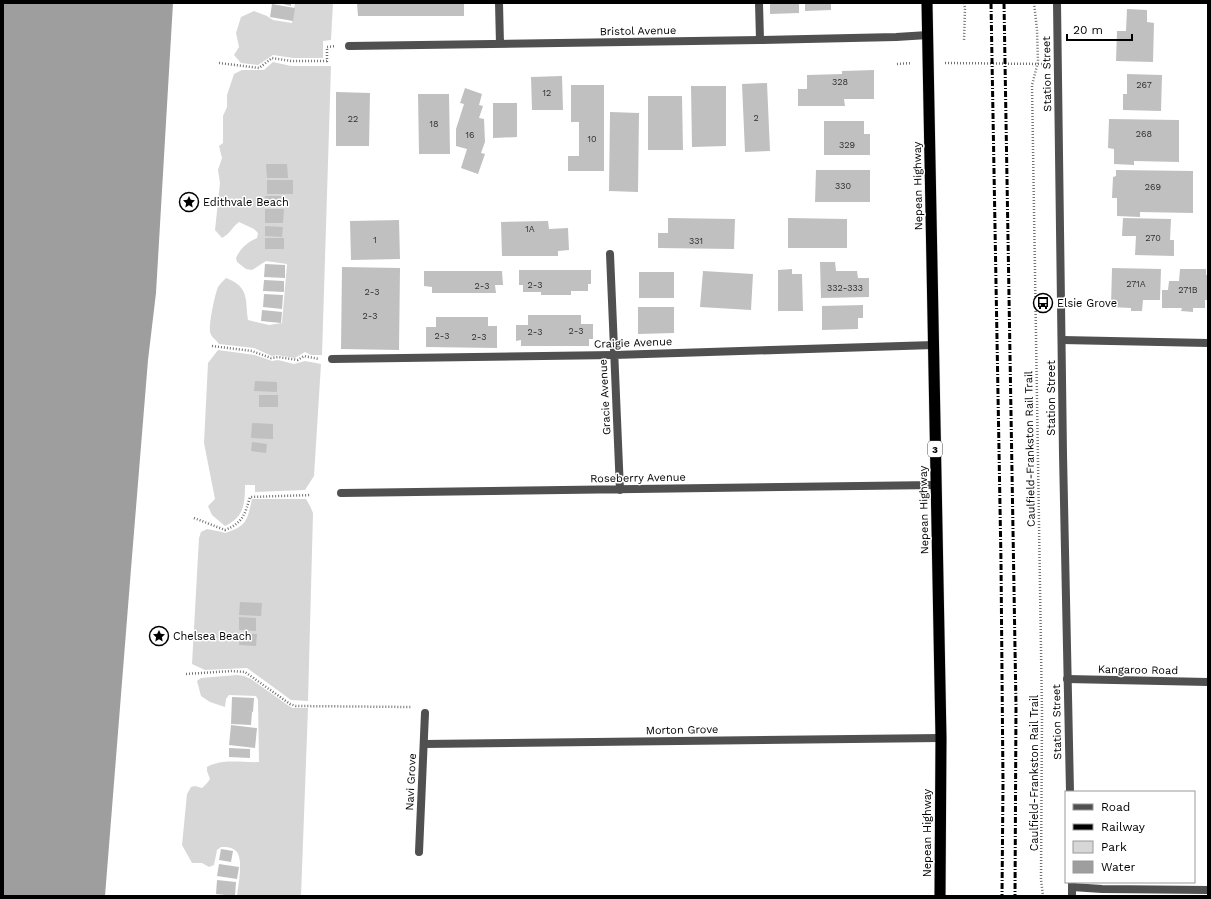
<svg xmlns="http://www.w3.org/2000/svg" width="1211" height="899" font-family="'Work Sans',sans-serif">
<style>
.green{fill:#d7d7d7}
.water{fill:#9e9e9e}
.building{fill:#c0c0c0}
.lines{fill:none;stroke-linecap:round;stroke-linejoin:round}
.trunk-casing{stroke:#dbdbdb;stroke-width:12}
.path{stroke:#727272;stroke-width:2.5;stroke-dasharray:1 2;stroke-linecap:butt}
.service{stroke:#505050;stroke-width:8}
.minor{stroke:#505050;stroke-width:8}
.tertiary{stroke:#505050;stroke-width:8}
.trunk{stroke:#000;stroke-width:11}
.rail{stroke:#000;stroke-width:3;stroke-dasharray:6 2 1 2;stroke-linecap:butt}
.labels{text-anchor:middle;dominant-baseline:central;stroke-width:3;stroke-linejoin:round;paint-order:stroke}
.number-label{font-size:9px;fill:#303030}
.shield{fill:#fff;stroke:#4c4c4c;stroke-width:1}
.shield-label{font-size:10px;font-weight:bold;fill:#000}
.street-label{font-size:11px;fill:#000;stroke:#fff}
.poi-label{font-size:11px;fill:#000;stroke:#fff;text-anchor:start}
</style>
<rect width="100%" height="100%" fill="#fff"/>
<!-- green -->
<path class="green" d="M295,3H333L331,40L323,41V58H293L273,55L258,65L241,63L234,55L239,47L236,33L241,17L254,11L267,16L273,20L292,23Z
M273,62L291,66H331L322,355H311L305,352L295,358L277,355L272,356L254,348L219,344C216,339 210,337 210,331C209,323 215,294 218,287C220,284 223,281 226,278C250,287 245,300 248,320L269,325L282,323L287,264L266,261L252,270L246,269L237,262L236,258C240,249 247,242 257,238L258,233L254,229L239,222C232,227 230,234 222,238L215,230L220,183L218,170L222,158L219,146L223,143V116L227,107V95L234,74L242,70H264Z
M218,350L255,355L272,361L278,360L294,364L305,361L321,364L314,476L305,490L255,492V485H245C245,504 244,517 225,526L212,515L208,506L215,499L204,443L208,363Z
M252,499H306L310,506L313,513L308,701L291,700L247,668L205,670L192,664L199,538L201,532L207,529L222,532L225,533C247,526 247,521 252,499Z
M237,675L244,676L251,679L289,706L293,708H308L301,896H237C238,885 244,859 236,851C232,847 227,847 221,847L217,850L214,865L209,867L202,863H192L182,845L187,794L191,787L195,786L202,788L208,782L210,779L207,771V767C222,758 243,763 259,762L258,700L256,696L229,695L226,699L225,707L210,702L201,696L197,681L201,678Z"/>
<!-- water -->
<path class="water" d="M3,3H173L156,293L148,360L131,569L105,896H3Z"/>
<!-- building -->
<path class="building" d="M279,3H291V6Z
M357,3H464V16H358Z
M770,3H799V13L770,14Z
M805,3H831V10L805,11Z
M272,4L295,8L293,21L270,17Z
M1127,9L1147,10V22L1154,23L1153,62L1116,61L1117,31H1126Z
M874,70V99H844L845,106H798V89H807V75L842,74V71Z
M1127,74L1162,75L1161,111L1123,110V94H1127Z
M562,76L563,110H532L531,77Z
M767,83L770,151L745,152L742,84Z
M571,85H604V171H568V156H579V122H571Z
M691,86H726V146L692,147Z
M465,88L482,94L479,105L483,106L479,118L484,119L485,142L481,153L485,154L478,174L461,168L467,149L456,146V129L464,104L460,103Z
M336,92L370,93L369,146H336Z
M418,94H449L450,154H419Z
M648,96H682L683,150H648Z
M493,103H517V137L493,138Z
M610,112L639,113L638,192L609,191Z
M1109,119L1179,120V162L1134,161V165L1114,164V149L1108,148Z
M824,121H864V134H870V155H824Z
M266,164H287L288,178H267Z
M816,170H870V202H815Z
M1116,170L1193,171V213L1140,212V217L1117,216V198H1112L1113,177L1116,176Z
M267,180H293V194H267Z
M265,196H282V207H265Z
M265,209H284L283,223H265Z
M668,218L735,219L734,249L658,248V233H668Z
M788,218L847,219V248H788Z
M1123,218L1171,219L1170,240H1174V256L1135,255L1136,236H1122Z
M399,220L400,259L351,260L350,221Z
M548,221L549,229L568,228L569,250L558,251V256H502L501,222Z
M265,226L283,227L282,237L265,236Z
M265,238H284V249H265Z
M820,262H835L836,271H857L858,278H869V297L821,298Z
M265,264L285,265V278L264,277Z
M342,267L400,268L399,350L341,349Z
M1112,268L1161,269L1160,300H1143L1142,311H1131V308L1111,307Z
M792,269V274H802L803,311H778V270Z
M1180,269H1206V275H1208V300H1205V308H1193V312L1181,311L1182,308H1162V290H1168L1169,281H1179Z
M519,270H591V284H588V291H571V295H541V292H523V285H519Z
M424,271H502L503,285H495L496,293H432V287L424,286Z
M703,271L753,274L751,310L700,307Z
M639,272H674V298H639Z
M264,280L284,281V292L263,291Z
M264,294L283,295L282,309L263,307Z
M863,305V318H858V329L822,330V306Z
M638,307H674V333L638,334Z
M262,310L282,312L281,323L261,321Z
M528,315H581V324H593V339H589V346H521V340L516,341V325H528Z
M436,317H488V326H497V348L426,347V327H436Z
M255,381L277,382V392L254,391Z
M259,395H278V407H259Z
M252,423L273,424V439L251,438Z
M252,442L267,444L266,453L251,451Z
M240,602L262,603L261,616L239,615Z
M239,617L256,618V631L239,630Z
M240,633L257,634L256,646L239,645Z
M232,697L254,698L253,712L245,711L252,712L251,725L231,724Z
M231,725L257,728L255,748L229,745Z
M229,748L250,749V758L229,757Z
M221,849L233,851L231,862L219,860Z
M219,864L239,867L237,879L217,876Z
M217,880L236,882L235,896L216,894Z"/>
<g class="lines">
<!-- trunk casing -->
<g class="trunk-casing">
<path id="trunk" d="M927,3L941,738L940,896"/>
</g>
<!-- path -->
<path class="path" d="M964,3L965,8L964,41
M1034,3L1037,30L1038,62L1032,85L1042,712L1041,880L1043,896
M219,63L259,68L272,58L291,61H327V47L336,46
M945,63L1044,64
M897,64L912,63
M212,346L252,351L271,358L278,357L298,360L304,356L319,359
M194,518L225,530C243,523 245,514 250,497L311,495
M186,674L232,671L245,672L290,704L296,706L411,707"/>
<!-- service -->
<path class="service" d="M759,3L760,40
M332,359L614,355"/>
<!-- minor -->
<path class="minor" d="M499,3L500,44
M349,46L760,40L896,37L928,35
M610,254L620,490
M1062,340L1208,343
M614,355L934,345
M341,493L936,485
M1067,679L1208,682
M424,744L941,738
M419,852L425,713
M1072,887L1102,889L1208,890"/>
<!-- tertiary -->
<path class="tertiary" d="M1057,3L1063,454L1070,792
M1072,896V882"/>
<!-- trunk -->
<use href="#trunk" class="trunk"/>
<!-- rail -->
<path class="rail" d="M991,3L1001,562L1003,783L1002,896
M1004,3L1016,706L1015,896"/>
</g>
<!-- icons -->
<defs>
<g id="sight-ring" transform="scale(1)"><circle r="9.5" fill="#fff" stroke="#000" stroke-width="1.5"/><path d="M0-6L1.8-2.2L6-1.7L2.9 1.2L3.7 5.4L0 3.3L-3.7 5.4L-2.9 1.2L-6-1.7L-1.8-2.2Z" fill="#000"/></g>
<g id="bus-ring" transform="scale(1)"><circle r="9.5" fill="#fff" stroke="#000" stroke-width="1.5"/><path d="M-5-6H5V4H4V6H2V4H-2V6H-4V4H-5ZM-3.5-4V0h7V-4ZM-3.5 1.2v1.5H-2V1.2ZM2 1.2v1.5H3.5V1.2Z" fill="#000"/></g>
</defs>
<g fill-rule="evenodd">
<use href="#sight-ring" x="189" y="202"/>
<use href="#bus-ring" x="1043" y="303"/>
<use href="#sight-ring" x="159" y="636"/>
</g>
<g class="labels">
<!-- number labels -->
<g class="number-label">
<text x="840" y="82">328</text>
<text x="1144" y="85">267</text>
<text x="547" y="93">12</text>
<text x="756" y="118">2</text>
<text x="353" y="119">22</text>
<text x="434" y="124">18</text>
<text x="1144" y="134">268</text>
<text x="470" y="135">16</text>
<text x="592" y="139">10</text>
<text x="847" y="145">329</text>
<text x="843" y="186">330</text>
<text x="1153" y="187">269</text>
<text x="530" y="229">1A</text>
<text x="1153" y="238">270</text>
<text x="375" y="240">1</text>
<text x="696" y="241">331</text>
<text x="1136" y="284">271A</text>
<text x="535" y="285">2-3</text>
<text x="482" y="286">2-3</text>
<text x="845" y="288">332-333</text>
<text x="1188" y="290">271B</text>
<text x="372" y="292">2-3</text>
<text x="370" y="316">2-3</text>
<text x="576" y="331">2-3</text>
<text x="535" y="332">2-3</text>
<text x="442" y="336">2-3</text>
<text x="479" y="337">2-3</text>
</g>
<!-- shield labels -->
<rect class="shield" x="928" y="441" width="14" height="16" rx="3"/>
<g class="shield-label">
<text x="935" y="449">3</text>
</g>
<!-- street labels -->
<g class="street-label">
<text transform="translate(638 31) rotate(-1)">Bristol Avenue</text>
<text transform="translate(1047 74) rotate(-91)">Station Street</text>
<text transform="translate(918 186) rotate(-91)">Nepean Highway</text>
<text transform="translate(633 343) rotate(-2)">Craigie Avenue</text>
<text transform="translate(605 397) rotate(-93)">Gracie Avenue</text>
<text transform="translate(1051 398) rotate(-90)">Station Street</text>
<text transform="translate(1030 449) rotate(-91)">Caulfield-Frankston Rail Trail</text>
<text transform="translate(638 478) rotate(-1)">Roseberry Avenue</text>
<text transform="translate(924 510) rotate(-91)">Nepean Highway</text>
<text transform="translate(1138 670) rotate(1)">Kangaroo Road</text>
<text transform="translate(1057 722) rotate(-91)">Station Street</text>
<text transform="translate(682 730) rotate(-1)">Morton Grove</text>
<text transform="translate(1034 773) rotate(-90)">Caulfield-Frankston Rail Trail</text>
<text transform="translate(411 782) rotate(-87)">Navi Grove</text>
<text transform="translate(927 833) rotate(-90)">Nepean Highway</text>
</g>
<!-- poi labels -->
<g class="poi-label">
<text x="203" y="202">Edithvale Beach</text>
<text x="1057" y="303">Elsie Grove</text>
<text x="173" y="636">Chelsea Beach</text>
</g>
</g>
<!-- border -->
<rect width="1211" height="899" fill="none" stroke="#000000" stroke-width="8"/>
<!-- legend -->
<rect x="1065" y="791" width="130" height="92" fill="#ffffff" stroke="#999999"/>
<rect x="1073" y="804" width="20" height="6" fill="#505050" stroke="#999999"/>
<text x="1101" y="811" font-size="12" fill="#000000">Road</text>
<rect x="1073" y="824" width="20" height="6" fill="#000000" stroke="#999999"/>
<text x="1101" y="831" font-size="12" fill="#000000">Railway</text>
<rect x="1073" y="841" width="20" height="12" fill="#d7d7d7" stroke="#999999"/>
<text x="1101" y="851" font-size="12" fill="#000000">Park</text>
<rect x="1073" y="861" width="20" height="12" fill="#9e9e9e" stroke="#999999"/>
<text x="1101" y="871" font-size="12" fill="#000000">Water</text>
<!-- scale -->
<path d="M1067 34v6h65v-6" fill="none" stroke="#000000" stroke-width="2"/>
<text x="1073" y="34" font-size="12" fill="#000000" stroke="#ffffff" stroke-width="3" paint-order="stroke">20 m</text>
</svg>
